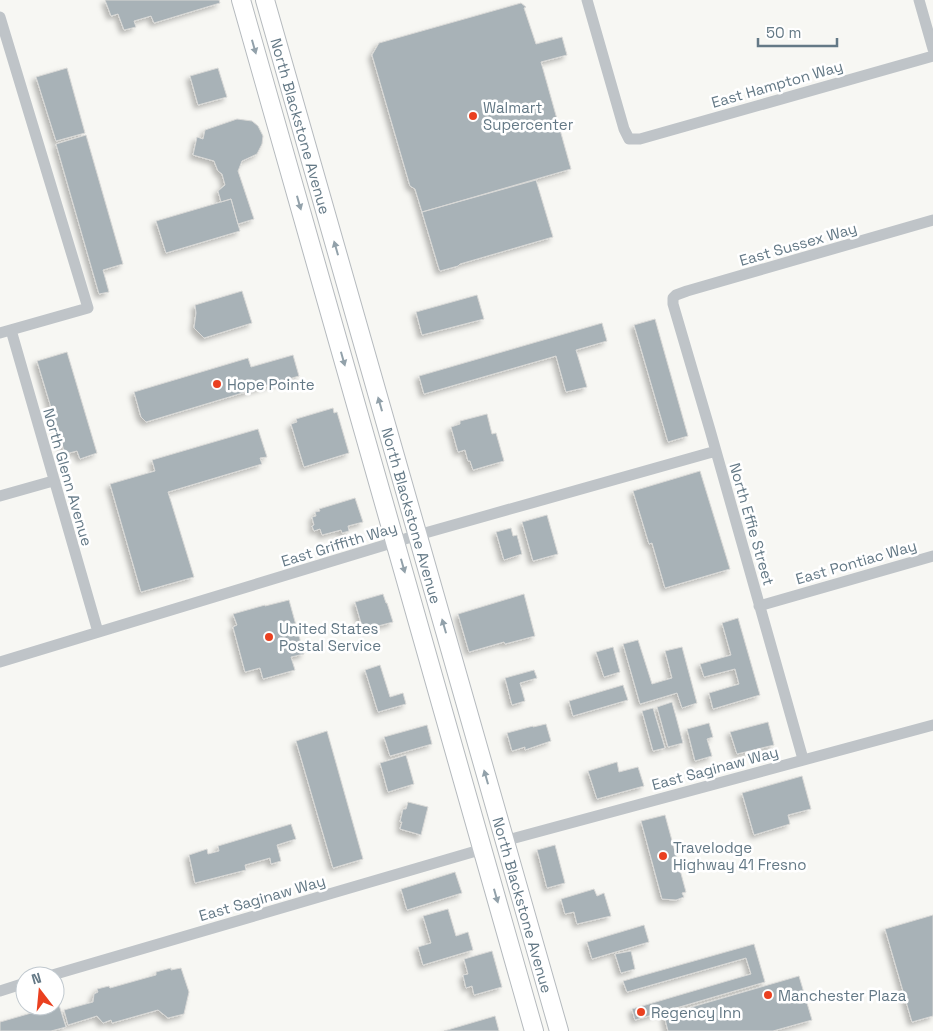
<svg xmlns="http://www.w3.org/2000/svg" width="933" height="1031" font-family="'Space Grotesk',sans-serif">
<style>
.building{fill:#a8b2b7;stroke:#d8d8d6;filter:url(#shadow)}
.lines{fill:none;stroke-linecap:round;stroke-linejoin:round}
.primary-casing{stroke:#b5babe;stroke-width:20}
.street{stroke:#bfc4c8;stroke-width:11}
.primary{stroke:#fff;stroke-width:18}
.oneway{fill:#92a1aa}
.poi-dot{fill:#ea4020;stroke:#fff;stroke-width:2}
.labels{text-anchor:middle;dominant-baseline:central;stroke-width:5;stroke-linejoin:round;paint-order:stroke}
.street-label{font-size:15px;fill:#647986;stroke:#fff}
.poi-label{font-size:15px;fill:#647986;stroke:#fff;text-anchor:start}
</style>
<defs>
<filter id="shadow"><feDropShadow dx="-3.5" dy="3.5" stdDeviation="2.5" flood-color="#0004"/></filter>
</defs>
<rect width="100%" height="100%" fill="#f7f7f3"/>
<!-- building -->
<path class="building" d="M105,0H219L220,3L154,23L151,16L134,21L136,27L124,30L118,14L111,16Z
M521,3L526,7L524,8L536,44L562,37L567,55L541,62L571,169L422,212L415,189L410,186L372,55L379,43Z
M67,68L85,133L56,141L36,77Z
M218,68L227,97L198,105L190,76Z
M237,119L252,121L258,126L263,136L262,144L257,154L242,161L238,171L254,219L238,224L231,199L221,202L218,191L225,185L222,174L218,171L214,161L193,155L197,137L203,139L205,130Z
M86,135L123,264L103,270L109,292L99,294L56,144Z
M536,180L553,237L460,264L458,266L440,271L439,269L422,212Z
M231,199L240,231L166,253L156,221Z
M242,291L252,323L204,338L194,328L196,313L195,305Z
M477,295L484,319L422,335L416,312Z
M655,319L688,436L668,442L634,325Z
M602,323L607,341L576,350L587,387L566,392L556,356L424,394L419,376Z
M67,352L97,453L80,459L77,451L65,454L37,361Z
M293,355L299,376L146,422L141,417L134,392L248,358L251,367Z
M333,408L334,413L337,412L349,453L304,467L291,424L297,422L296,419Z
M487,414L492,434L496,433L504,461L473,470L470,461H468L465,450L458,452L451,427L460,424V421Z
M258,429L267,457L260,458L262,464L168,492L194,577L141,592L110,484L155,471L152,460Z
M700,471L730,569L665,588L652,543L649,544L633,491Z
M355,498L363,522L348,526L349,531L342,533L341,530L322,535L320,529L314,531L312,526L314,525L312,517L316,516L315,512L320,511L319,509Z
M547,515L558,554L533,561L522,522Z
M511,528L513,536L517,535L522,554L504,560L496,532Z
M383,594L386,603H387L393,622L363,630L355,602Z
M524,594L535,636L505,644L504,642L469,652L458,614Z
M289,600L304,654L291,657L295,670L263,679L260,668L245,672L233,627L237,625L233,614L265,605V606Z
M738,618L760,695L713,709L709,693L739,684L735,669L704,677L700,664L731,655L722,623Z
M638,640L652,684L672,678L665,651L682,647L697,703L682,708L677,693L640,704L623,644Z
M613,647L620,672L604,677L596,652Z
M380,665L390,697L403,693L406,704L378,712L365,670Z
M534,670L537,678L520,683L525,701L512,705L505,678Z
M623,685L628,700L573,716L569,701Z
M672,702L683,743L668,747L657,707Z
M653,708L665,748L653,751L642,711Z
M768,722L774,745L737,754L730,732Z
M709,723L713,737L707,739L712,756L695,761L687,729Z
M546,724L551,741L525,750V747L512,751L507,733L533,726V727Z
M427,725L432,744L390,756L384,737Z
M327,731L363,859L333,868L296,741Z
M406,755L414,784L388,792L380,763Z
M617,762L619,772L638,767L644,786L597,799L588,771Z
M802,776L811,809L788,815L790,824L754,835L742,793Z
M408,802L428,807L421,835L400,829L402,822H400L403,809H406Z
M665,815L686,892L682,893L684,897L676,900L662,899L641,821Z
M291,824L296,839L277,845L281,861L271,864L270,858L245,865L246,870L195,883L189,855L207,849L208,854L219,851L218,846Z
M555,845L565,883L547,888L537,850Z
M455,872L462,893L407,910L401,889Z
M594,889L597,896L604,893L611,916L577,924L574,912L565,914L561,899Z
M448,909L456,936L468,932L473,950L423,965L418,947L431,943L423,916Z
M933,915V1016L912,1022L885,929Z
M644,925L649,942L592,959L587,942Z
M754,944L765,982L635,1020L632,1009L751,974L746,958L627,992L623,981Z
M492,951L502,987L474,995L472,986L466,988L463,975L468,974L464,959Z
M631,951L635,969L621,973L615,954Z
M171,968V970L181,968L189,992L184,1014L168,1018L158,1010L112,1023L111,1020L103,1023L97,1016L68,1025L64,1010L93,1002L94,994L98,992L97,989L109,986L110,988L156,975V972Z
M799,976L812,1020L773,1031H668L664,1015Z
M59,1005L66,1027L51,1031H0V1022Z
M495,1016L499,1031H444Z"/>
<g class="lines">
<!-- primary casing -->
<g class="primary-casing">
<g id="primary">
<path d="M241,0L534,1031"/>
<path id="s1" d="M265,0L559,1031"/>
</g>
</g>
<!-- street -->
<path class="street" d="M587,0L624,129L629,139H640L933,56
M919,0L933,49
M0,17L88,308L0,333
M11,330L98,632
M0,496L53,481
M759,606L933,556
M0,662L418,535L716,451
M803,759L710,430L673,304V298L676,295L687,291L933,220
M504,841L933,725
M49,976L483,849
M0,991L25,983"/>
<!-- primary -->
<use href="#primary" class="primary"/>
</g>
<!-- one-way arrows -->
<defs><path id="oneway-solid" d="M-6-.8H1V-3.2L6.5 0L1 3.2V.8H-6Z" transform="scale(1.25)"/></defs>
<g class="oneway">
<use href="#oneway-solid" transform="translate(254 47) rotate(74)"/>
<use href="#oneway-solid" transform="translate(299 203) rotate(74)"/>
<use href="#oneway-solid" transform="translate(336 248) rotate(-106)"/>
<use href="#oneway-solid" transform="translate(343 359) rotate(74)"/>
<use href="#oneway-solid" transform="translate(380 404) rotate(-106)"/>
<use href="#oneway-solid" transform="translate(403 566) rotate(74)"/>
<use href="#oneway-solid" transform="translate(444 626) rotate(-106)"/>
<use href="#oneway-solid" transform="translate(486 777) rotate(-106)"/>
<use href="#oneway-solid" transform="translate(496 896) rotate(74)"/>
</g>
<!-- markers -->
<g class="poi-dot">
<circle cx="473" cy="116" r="5"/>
<circle cx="217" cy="384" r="5"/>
<circle cx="269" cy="637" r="5"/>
<circle cx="663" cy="856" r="5"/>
<circle cx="768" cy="995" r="5"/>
<circle cx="641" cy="1012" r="5"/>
</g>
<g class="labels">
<!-- street labels -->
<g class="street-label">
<text transform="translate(777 84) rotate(-16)">East Hampton Way</text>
<text stroke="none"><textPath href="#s1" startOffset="131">North Blackstone Avenue</textPath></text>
<text transform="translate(798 244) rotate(-16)">East Sussex Way</text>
<text transform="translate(68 477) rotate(74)">North Glenn Avenue</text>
<text stroke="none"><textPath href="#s1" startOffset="536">North Blackstone Avenue</textPath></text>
<text transform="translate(752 524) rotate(74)">North Effie Street</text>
<text transform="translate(339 544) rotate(-17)">East Griffith Way</text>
<text transform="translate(856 562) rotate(-16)">East Pontiac Way</text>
<text transform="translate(715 768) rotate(-15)">East Saginaw Way</text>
<text transform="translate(262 898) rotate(-16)">East Saginaw Way</text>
<text stroke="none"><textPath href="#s1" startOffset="941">North Blackstone Avenue</textPath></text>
</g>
<!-- poi labels -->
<g class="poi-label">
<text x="483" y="107">Walmart<tspan x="483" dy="17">Supercenter</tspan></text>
<text x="227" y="384">Hope Pointe</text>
<text x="279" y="628">United States<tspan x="279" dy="17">Postal Service</tspan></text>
<text x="673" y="847">Travelodge<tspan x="673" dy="17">Highway 41 Fresno</tspan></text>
<text x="778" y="995">Manchester Plaza</text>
<text x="651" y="1012">Regency Inn</text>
</g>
</g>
<!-- north arrow -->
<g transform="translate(40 991) rotate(344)"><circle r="24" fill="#ffffff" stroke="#c1c9cf"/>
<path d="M0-4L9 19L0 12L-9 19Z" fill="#ea4020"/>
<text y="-8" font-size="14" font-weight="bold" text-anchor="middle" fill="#647986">N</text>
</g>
<!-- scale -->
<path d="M758 38v8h79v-8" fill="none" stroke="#647986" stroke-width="2.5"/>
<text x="766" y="38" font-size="15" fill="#647986" stroke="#ffffff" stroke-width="4" paint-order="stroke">50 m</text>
</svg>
